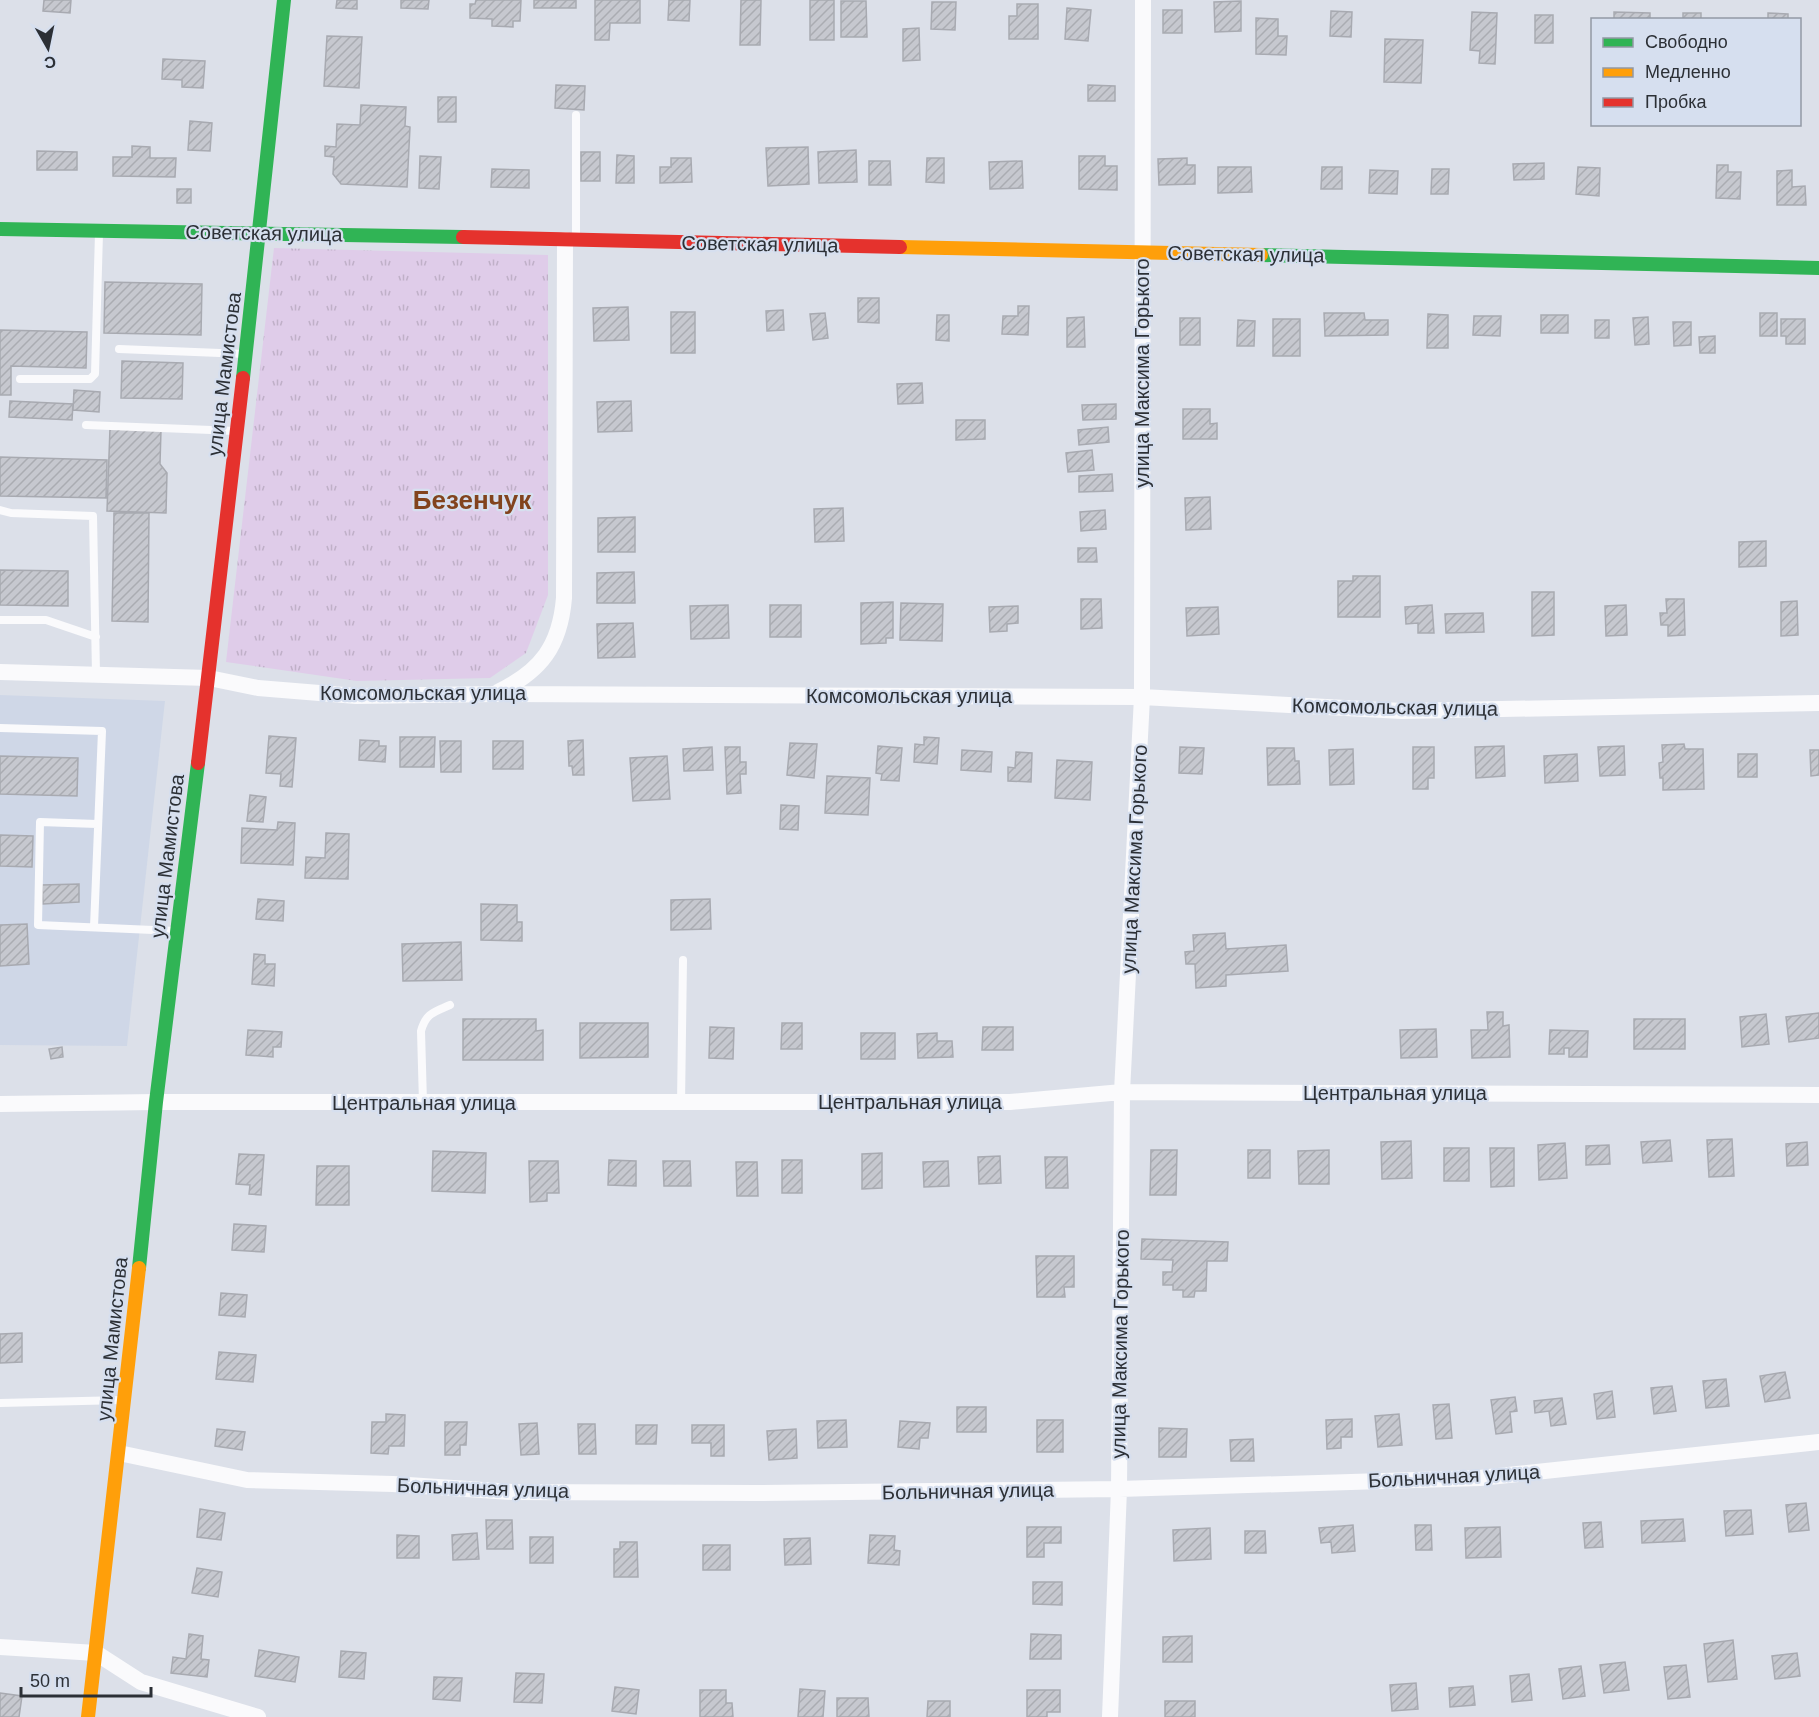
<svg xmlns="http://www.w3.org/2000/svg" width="1819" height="1717" font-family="Helvetica,sans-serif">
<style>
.built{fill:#cfd7e7}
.park{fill:url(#park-tufts)}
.building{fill:url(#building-hatch);stroke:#a8aab1;stroke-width:1.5}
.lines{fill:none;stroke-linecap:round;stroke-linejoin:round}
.lane{stroke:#fafafc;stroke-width:8}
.street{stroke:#fafafc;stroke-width:16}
.fast{stroke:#30b455;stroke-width:14}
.slow{stroke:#ff9f0a;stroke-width:14}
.jam{stroke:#e5322d;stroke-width:14}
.labels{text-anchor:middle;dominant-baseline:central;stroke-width:4.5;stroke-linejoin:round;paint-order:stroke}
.street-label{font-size:20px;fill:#2c3036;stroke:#d6dfef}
.district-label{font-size:26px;font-weight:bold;fill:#82431d;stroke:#d6dfef}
</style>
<defs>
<pattern id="park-tufts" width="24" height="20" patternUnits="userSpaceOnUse" patternTransform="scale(1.5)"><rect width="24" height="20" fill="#dfcce9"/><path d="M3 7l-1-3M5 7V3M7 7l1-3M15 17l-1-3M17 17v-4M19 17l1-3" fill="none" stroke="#c0b0c8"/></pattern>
<pattern id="building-hatch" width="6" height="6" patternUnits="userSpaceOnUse" patternTransform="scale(1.5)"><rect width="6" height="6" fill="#c6c8cf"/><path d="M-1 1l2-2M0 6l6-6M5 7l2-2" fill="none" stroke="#aaacb2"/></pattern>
</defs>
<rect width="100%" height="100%" fill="#dce0e9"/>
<!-- built -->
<path class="built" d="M0,695L165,701L127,1046L0,1045Z"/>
<!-- park -->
<path class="park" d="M274,248L548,255V595L526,653L490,678L357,681L226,662Z"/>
<!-- building -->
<path class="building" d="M44,0H71L70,13L43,11Z
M337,0H357V9L336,8Z
M401,0H429L428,9L401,8Z
M476,0H521L520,21H513V27L492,26V19L470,18V4H475Z
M534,0H576V8H534Z
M595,0H640V23H610L609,40H595Z
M669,0H690L689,21L668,20Z
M741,0H761L760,45H740Z
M810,0H834V40H810Z
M841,1H866L867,37H841Z
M1241,1V31L1215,32L1214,2Z
M932,2H956L955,30L931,29Z
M1017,4H1038V39H1009V16H1017Z
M1067,8L1091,10L1088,41L1065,39Z
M1163,10H1182V33H1163Z
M1331,11L1352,12L1351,37L1330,36Z
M1472,12L1497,13L1495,64L1479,63L1480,51L1470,50Z
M1614,12L1650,13V20H1614Z
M1683,13H1701V20H1683Z
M1768,13L1788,14V20H1768Z
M1535,15H1553V43H1535Z
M1256,18L1278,19V36H1287L1286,55L1256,54Z
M919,28L920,60L903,61V29Z
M327,36L362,37L359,88L324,86Z
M1385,39L1423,40L1421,83L1384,82Z
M163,59L205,61L203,88L182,87V80L162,79Z
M556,85L585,86L584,110L555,108Z
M1088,85L1115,86V101H1088Z
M438,97H456V122H438Z
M361,105L406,107L405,126L410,127L407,187L341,184L333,174L334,157L325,156V146L336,147L337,124L360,125Z
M190,121L212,123L210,151L188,150Z
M132,146L150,147V158H176L175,177L113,176V157H132Z
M808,147L809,184L768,186L766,148Z
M856,150L857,182L819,183L818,152Z
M37,151L77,152V170H37Z
M581,152H600V181H581Z
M617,155L634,156V183H616Z
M420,156L441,157L439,189L419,188Z
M1079,156H1105V166H1117V190L1079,189Z
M671,158H691L692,182L660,183V167H671Z
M927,158H944V183L926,182Z
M1187,158V165H1195V184L1159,185L1158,159Z
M869,161H890L891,185H869Z
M1022,161L1023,188L990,189L989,162Z
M1544,163V179L1514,180L1513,164Z
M1717,165H1728V172H1741L1740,199L1716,198Z
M1218,167H1251L1252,192L1218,193Z
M1322,167H1342V189H1321Z
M1578,167L1600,168L1599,196L1576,194Z
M492,169L529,170V188L491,187Z
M1432,169H1449L1448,194H1431Z
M1370,170L1398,171L1397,194L1369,193Z
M1792,170V187L1805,186L1806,205H1777V171Z
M177,189H191V203H177Z
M105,282L202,284L201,335L104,333Z
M858,298H879V323L858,322Z
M1018,306H1029L1028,335L1002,334L1003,316H1018Z
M628,307L629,340L594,341L593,308Z
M783,310L784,330L767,331L766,311Z
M671,312H695V353H671Z
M825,313L828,338L813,340L810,314Z
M1324,313H1364L1365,320H1388V335L1325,336Z
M1760,313H1777V336H1760Z
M1428,314L1448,315V348H1427Z
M937,315H949V341L936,340Z
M1541,315H1568V333H1541Z
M1474,316H1501L1500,336L1473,335Z
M1084,317L1085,347H1067V318Z
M1648,317L1649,344L1635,345L1633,318Z
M1180,318H1200V345H1180Z
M1273,319H1300V356H1273Z
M1781,319H1805V344H1786V336H1781Z
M1238,320L1255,321L1254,346H1237Z
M1595,320H1609V338H1595Z
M1673,322H1691V345L1674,346Z
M0,330L87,332L86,368L11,366V395H0Z
M1715,336V353H1700L1699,337Z
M122,361L183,363L182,399L121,398Z
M922,383L923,403L898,404L897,384Z
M74,390L100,392L99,412L73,410Z
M10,401L73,404L72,420L9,417Z
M631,401L632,431L598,432L597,402Z
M1116,404V419L1083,420L1082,405Z
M1183,409H1210V424L1217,423V439H1183Z
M956,420H985V439L956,440Z
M1108,427L1109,442L1079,445L1078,430Z
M110,428L161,430L160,464L167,473L166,513L107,511Z
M1092,450L1094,470L1068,472L1066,453Z
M0,457L107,460L106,498L0,496Z
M1112,474L1113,491L1079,492V476Z
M1210,497L1211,529L1186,530L1185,498Z
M843,508L844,541L815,542L814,509Z
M1105,510L1106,529L1081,531L1080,512Z
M114,513H149L148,622L112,621Z
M635,517V552H598V518Z
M1766,541V566L1739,567V542Z
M1078,548H1096L1097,562H1078Z
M0,570L68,571V606L0,605Z
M634,572L635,603H597V573Z
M1353,576H1380V617H1338V581H1353Z
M1532,592H1554V635L1532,636Z
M1081,599H1101L1102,628L1081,629Z
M1666,599H1684L1685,635L1668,636V625H1661L1660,613H1667Z
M1797,601L1798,635L1781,636V602Z
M893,602V638H886V643L861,644V603Z
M901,603L943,604L942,641L900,640Z
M728,605L729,638L691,639L690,606Z
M770,605H801V637H770Z
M1432,605L1434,633H1418V623L1406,624L1405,607Z
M1626,605L1627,635L1606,636L1605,606Z
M1018,606V623L1007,624V631L990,632L989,607Z
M1218,607L1219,634L1187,636L1186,608Z
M1483,613L1484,632L1446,633L1445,614Z
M633,623L635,657L598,658L597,624Z
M269,736L296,738L292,787L280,786L281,774L266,773Z
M400,737H435L434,767H400Z
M924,737L939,738L937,764L914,762L915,744L924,745Z
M360,740L379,741V746H386L385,762L359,760Z
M583,740L584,775H573L572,766H569L568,741Z
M440,741H461V772H441Z
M493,741H523V769H493Z
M790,743L817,744L814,778L787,775Z
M1684,744L1685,749H1703L1704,789L1663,790V778H1660L1659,763L1663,762L1662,745Z
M878,746L902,748L899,781L881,780L882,774L876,773Z
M1504,746L1505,776L1476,778L1475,747Z
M1624,746L1625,775L1600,776L1598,747Z
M712,747L713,770L684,771L683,749Z
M725,747H740V762H746V774H740L741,793L727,794Z
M1180,747L1204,748L1202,774L1179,773Z
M1413,747H1434V778H1428V789H1413Z
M1267,748H1294L1295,761H1299L1300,784L1268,785Z
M1353,749L1354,784L1330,785L1329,750Z
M962,750L992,752L991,772L961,770Z
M1810,750H1819V775L1811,776Z
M1016,752L1032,753L1031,782L1008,781V767L1015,768Z
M1577,754L1578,781L1545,783L1544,756Z
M1738,754H1757V777H1738Z
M0,756L78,758L77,796L0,794Z
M667,756L670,799L633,801L630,758Z
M1057,760L1092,762L1090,800L1055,798Z
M827,776L870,778L868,815L825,813Z
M250,795L266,797L263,822L247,821Z
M781,805L799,806L798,830L780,829Z
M278,822L295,823L293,865L241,863L242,828L277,830Z
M326,833L349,834L348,879L305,878L306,857L325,858Z
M0,835L33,836L32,867L0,866Z
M79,884V902L43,904L42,885Z
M258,899L284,901L283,921L256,919Z
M710,899L711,929L671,930V900Z
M481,904L517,905V922H522V941L481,940Z
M27,924L29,964L0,966V925Z
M1225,933L1226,949L1286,945L1288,971L1226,975V986L1196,988L1195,964H1186L1185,952L1194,951L1193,935Z
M461,942L462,980L403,981L402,944Z
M254,954L265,955V964H275L274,986L252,984Z
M1487,1012H1503V1026L1509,1025L1510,1057L1472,1058L1471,1030H1488Z
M1819,1013V1038L1789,1042L1786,1017Z
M1766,1014L1769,1044L1742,1047L1740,1017Z
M463,1019H536V1031L543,1030V1060H463Z
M1634,1019H1685V1049H1634Z
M580,1023H648V1057L580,1058Z
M782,1023H802V1049H781Z
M710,1027L734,1028L733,1059L709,1058Z
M983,1027H1013V1050H982Z
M1436,1029L1437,1057L1401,1058L1400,1030Z
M248,1030L282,1032L281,1047H273V1057L246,1055Z
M1550,1030L1588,1031L1587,1057H1569V1048H1564V1054H1549Z
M861,1033H895V1059H861Z
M937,1033V1041H952L953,1057L918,1058L917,1034Z
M62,1047L63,1057L51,1059L49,1049Z
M1732,1139L1734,1176L1709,1177L1707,1140Z
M1670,1140L1672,1161L1643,1163L1641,1142Z
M1411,1141L1412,1178L1382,1179L1381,1142Z
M1807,1142L1808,1165L1787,1166L1786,1144Z
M1565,1143L1567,1178L1539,1180L1538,1145Z
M1609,1145L1610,1164L1586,1165V1146Z
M1444,1148H1469V1181H1444Z
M1490,1148H1514V1186L1491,1187Z
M1151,1150H1177L1176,1195H1150Z
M1248,1150H1270V1178H1248Z
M1329,1150V1184H1299L1298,1151Z
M433,1151L486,1153L485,1193L432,1191Z
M882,1153V1188L862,1189V1154Z
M239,1154L264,1155L261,1195L249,1194L250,1185L236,1184Z
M1000,1156L1001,1183L979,1184L978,1157Z
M1045,1157H1067L1068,1188H1046Z
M609,1160L636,1161V1186L608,1185Z
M782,1160H802V1193H782Z
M529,1161H558L559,1193H547V1201L530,1202Z
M663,1161H690L691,1186H664Z
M948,1161L949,1186L924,1187L923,1162Z
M736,1162H757L758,1196H737Z
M317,1166H349V1205H316Z
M234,1224L266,1226L264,1252L232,1250Z
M1142,1239L1228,1242L1227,1261H1207L1206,1291H1195L1194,1297H1183V1290H1173V1285H1163V1272H1172L1173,1260L1141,1259Z
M1036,1256H1074V1287H1064L1065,1297H1037Z
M221,1293L247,1295L245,1317L219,1315Z
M22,1333V1362L0,1363V1334Z
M219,1352L256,1355L253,1382L216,1379Z
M1785,1372L1790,1398L1765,1402L1760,1376Z
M1726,1379L1729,1406L1706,1408L1703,1381Z
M1672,1386L1676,1411L1654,1414L1651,1388Z
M1612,1391L1615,1417L1597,1419L1594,1394Z
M1515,1397L1517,1411L1510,1412L1512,1432L1496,1434L1491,1400Z
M1562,1398L1566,1424L1551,1426L1549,1411L1535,1413L1534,1401Z
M1449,1404L1452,1438L1436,1439L1433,1405Z
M957,1407H986V1432H957Z
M386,1414L405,1415L404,1446H389L388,1454L371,1453L372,1422H386Z
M1399,1414L1402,1445L1378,1447L1375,1416Z
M1352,1419V1437H1341V1448L1327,1449L1326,1420Z
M846,1420L847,1447L818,1448L817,1421Z
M1037,1420H1063V1452H1037Z
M900,1421L930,1423L928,1438H920L919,1449L898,1447Z
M445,1422H467L466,1445H460V1455H445Z
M537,1423L539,1454L521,1455L519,1424Z
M578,1424H595L596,1454H579Z
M636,1425H657L656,1444H636Z
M692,1425H724V1456H711V1443H692Z
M1159,1428L1187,1429L1186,1457H1159Z
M217,1429L245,1432L242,1450L215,1446Z
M796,1429L797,1458L769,1460L767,1431Z
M1253,1439L1254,1461H1231L1230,1440Z
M1806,1503L1809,1530L1789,1532L1786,1505Z
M200,1509L225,1513L221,1540L197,1537Z
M1751,1510L1753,1534L1726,1536L1724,1511Z
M1683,1519L1685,1541L1642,1543L1641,1521Z
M486,1520H512L513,1549H487Z
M1601,1522L1603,1547L1585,1548L1583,1523Z
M1353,1525L1355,1551L1332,1553L1331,1542L1321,1543L1319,1528Z
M1415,1525H1431L1432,1550H1416Z
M1027,1527H1061V1543H1044V1557H1027Z
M1500,1527L1501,1557L1466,1558L1465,1528Z
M1210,1528L1211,1559L1174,1561L1173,1530Z
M1245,1531H1265L1266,1553H1245Z
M477,1533L479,1559L453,1560L452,1535Z
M397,1535L419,1536V1558H397Z
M870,1535L895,1536L894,1550L900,1551L899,1565L868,1563Z
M530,1537H553V1563H530Z
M810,1538L811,1564L785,1565L784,1539Z
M620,1542H637L638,1577H614V1549H620Z
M703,1545H730V1570H703Z
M197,1568L222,1572L218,1597L192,1593Z
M1033,1582H1062V1605L1033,1604Z
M189,1634L203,1636L201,1659L209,1660L207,1677L171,1673L173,1657L186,1659Z
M1031,1634L1061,1635V1659H1030Z
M1192,1636V1662H1163V1637Z
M1733,1640L1737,1679L1708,1682L1704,1644Z
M259,1650L299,1657L295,1682L255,1676Z
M341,1651L366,1653L364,1679L339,1677Z
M1797,1653L1800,1676L1775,1679L1772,1656Z
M1625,1662L1629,1690L1604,1693L1600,1665Z
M1686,1665L1690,1697L1668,1699L1664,1667Z
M1581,1666L1585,1696L1563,1699L1559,1669Z
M516,1673L544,1674L542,1703L514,1702Z
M1529,1674L1532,1700L1512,1702L1510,1676Z
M434,1677L462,1678L460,1701L433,1699Z
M1416,1683L1418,1709L1392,1711L1390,1685Z
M1473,1686L1475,1705L1450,1707L1449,1688Z
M615,1687L639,1690L636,1714L612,1711Z
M800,1689L825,1691L823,1717H798Z
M700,1690H726V1703H732L733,1717H700Z
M1027,1690H1060V1712H1047V1717H1027Z
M0,1693L22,1696L19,1717H0Z
M837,1698H868L869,1717H837Z
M928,1701H950V1717H927Z
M1165,1701H1195V1717H1165Z"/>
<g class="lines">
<!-- lane -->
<path class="lane" d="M576,237V115
M119,349L245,354
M20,379H90L95,374L99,233
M86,425L236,431
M0,510L11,513L93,516L96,674
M0,620H46L96,637
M0,728L102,731L94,927
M97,824L40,822L38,925L176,931
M423,1103L421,1031C426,1013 434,1012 450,1005
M681,1103L683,960
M0,1403L123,1400"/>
<!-- street -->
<path class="street" d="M0,672L209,678L258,688L356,696L495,694L1142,697L1402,711L1819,703
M498,692C541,671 560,646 564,598L565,240
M0,1104L156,1102H1010L1122,1092L1819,1095
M119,1453L247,1480L393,1484L512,1492L756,1493L1119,1489L1480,1478L1819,1442
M0,1647L96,1653L141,1682L258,1717
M1110,1717L1119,1489L1122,1092L1142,697L1143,0"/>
<!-- fast -->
<path class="fast" d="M0,229L463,237
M1261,255L1819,268
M243,378L284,0
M139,1268L156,1102L198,763"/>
<!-- slow -->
<path class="slow" d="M900,247L1261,255
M88,1717L139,1268"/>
<!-- jam -->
<path class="jam" d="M463,237L900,247
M198,763L243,378"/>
</g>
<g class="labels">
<!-- street labels -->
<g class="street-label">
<text transform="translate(264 233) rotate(1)">Советская улица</text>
<text transform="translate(760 244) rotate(1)">Советская улица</text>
<text transform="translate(1246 254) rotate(1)">Советская улица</text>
<text transform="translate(1142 373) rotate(-90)">улица Максима Горького</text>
<text transform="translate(224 374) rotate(-83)">улица Мамистова</text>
<text x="423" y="693">Комсомольская улица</text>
<text x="909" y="696">Комсомольская улица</text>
<text transform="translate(1395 707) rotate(1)">Комсомольская улица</text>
<text transform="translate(167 856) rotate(-83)">улица Мамистова</text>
<text transform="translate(1134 859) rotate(-87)">улица Максима Горького</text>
<text x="1395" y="1093">Центральная улица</text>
<text x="910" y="1102">Центральная улица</text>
<text x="424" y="1103">Центральная улица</text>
<text transform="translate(112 1339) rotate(-84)">улица Мамистова</text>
<text transform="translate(1120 1344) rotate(-89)">улица Максима Горького</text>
<text transform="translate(1454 1476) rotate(-3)">Больничная улица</text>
<text transform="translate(483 1488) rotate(2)">Больничная улица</text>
<text transform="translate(968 1491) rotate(-1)">Больничная улица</text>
</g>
<!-- district labels -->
<g class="district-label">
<text x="472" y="500">Безенчук</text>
</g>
</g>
<!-- legend -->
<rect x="1591" y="18" width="210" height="108" fill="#d6dfef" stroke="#9299a5" stroke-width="1.5"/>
<rect x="1603" y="38" width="30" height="9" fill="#30b455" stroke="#9299a5" stroke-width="1.5"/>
<text x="1645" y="48" font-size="18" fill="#2c3036">Свободно</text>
<rect x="1603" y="68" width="30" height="9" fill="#ff9f0a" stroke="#9299a5" stroke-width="1.5"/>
<text x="1645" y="78" font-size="18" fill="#2c3036">Медленно</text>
<rect x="1603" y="98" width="30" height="9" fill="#e5322d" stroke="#9299a5" stroke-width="1.5"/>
<text x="1645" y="108" font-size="18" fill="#2c3036">Пробка</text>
<!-- north arrow -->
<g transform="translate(48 48) rotate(171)" stroke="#d6dfef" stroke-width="4.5" paint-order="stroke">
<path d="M0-4.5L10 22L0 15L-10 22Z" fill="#2c3036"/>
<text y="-9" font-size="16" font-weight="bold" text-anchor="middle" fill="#2c3036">С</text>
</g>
<!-- scale -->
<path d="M21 1687v9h130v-9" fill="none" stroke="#2c3036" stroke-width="3"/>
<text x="30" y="1687" font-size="18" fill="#2c3036" stroke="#d6dfef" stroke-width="4.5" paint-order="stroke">50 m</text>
</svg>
